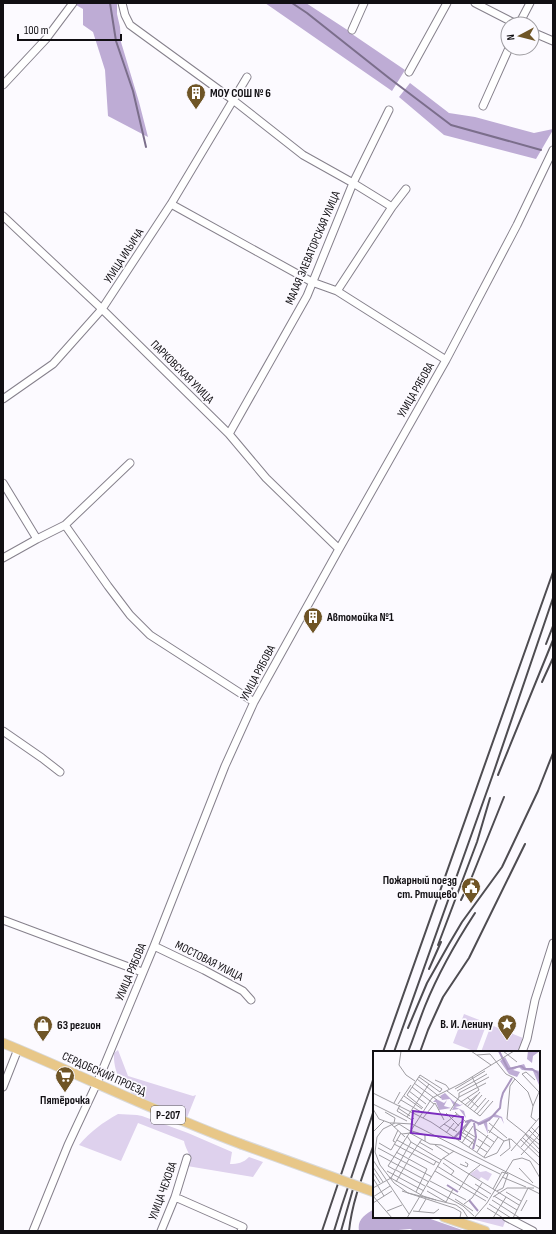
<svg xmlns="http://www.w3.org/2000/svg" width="556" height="1234" font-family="'Sofia Sans Condensed',sans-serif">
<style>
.green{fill:#ded1ed}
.forest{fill:#beacd5}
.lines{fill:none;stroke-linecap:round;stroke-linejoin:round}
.stream{stroke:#7b6e8b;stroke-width:2}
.minor-casing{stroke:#86818c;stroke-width:9}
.major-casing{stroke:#d9d9d9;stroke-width:11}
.minor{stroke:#fff;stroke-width:7}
.major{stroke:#e8c788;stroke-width:9}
.rail{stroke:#4e4c51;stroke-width:2}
.major-bridge-casing{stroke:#d9d9d9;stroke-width:11;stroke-linecap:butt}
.major-bridge{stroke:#e8c788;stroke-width:9}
.labels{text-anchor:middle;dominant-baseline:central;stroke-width:3.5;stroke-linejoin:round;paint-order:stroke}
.shield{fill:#fcfaff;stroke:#58565a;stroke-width:1}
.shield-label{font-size:11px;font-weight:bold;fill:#110f13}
.poi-label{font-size:12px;font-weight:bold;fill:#110f13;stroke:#fcfaff;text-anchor:start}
.street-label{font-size:12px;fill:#110f13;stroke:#fcfaff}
.inset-river{fill:none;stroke:#a996bf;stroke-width:2}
.inset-road{fill:none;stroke:#9e9ca1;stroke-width:1}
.view{fill:#7b2cbf;fill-opacity:0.15;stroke:#7b2cbf;stroke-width:2}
.inset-edge{fill:none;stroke:#110f13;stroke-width:2}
</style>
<rect width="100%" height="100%" fill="#fcfaff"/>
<!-- green -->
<path class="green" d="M464,1014L487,1023L476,1052L453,1043Z
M491,1025L523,1038L518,1052H481Z
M118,1050L128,1076L193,1096L196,1095L186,1120C154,1106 112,1095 114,1053Z
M118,1114L137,1115L142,1116L188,1133L232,1152L230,1164C238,1164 243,1163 249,1157L263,1162L253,1177L187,1166C193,1154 186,1152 184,1141L138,1123L121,1161L79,1145C91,1131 102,1123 118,1114Z
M464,1217H503L506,1219L503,1227Z"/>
<!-- forest -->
<path class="forest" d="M76,3H117V14L120,27L121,42L139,102L148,137L108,116L105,70L93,32L83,25V9L76,5Z
M265,3H306L349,31L352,34L405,70L392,91Z
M410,83L449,113L475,117L534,133L553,129V130L536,159L444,135L399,97Z
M374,1209V1217H425L465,1231H415L410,1229L387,1231H359C357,1219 365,1215 374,1209Z"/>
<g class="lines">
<!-- stream -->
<path class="stream" d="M110,3L116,41L133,91L146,147
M292,3L307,13L389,78L451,125L541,150"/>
<!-- minor casing -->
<g class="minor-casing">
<path id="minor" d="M122,3L125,15L130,25L233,100L303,155L353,183L392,207
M475,3L516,24
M519,24L530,3
M352,30L364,3
M532,32L553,41
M409,72L447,3
M3,85L46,39L73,3
M483,106L509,48
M171,204L312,282L337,291L446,360
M3,216L102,309L229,434L266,478L339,549
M337,291L392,207L406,189
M3,399L53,364L102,309L171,204L247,77
M229,434L307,296L353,183L389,110
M3,483L37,539
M65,525L108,586L130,615L150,635L254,702
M3,558L37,539L65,525L130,463
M3,731L42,758L60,772
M3,920L142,972
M154,946L204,970L243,991L251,1000
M522,1052L527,1039L535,1000L553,943
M3,1087L18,1049
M175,1197L243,1227L241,1231
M506,1217L533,1231
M33,1231L68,1145L97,1083L154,946L225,766L254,702L339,549L446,360L517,225L553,150
M161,1231L175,1197L187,1158"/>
</g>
<!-- major casing -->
<g class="major-casing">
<path id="major" d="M3,1043C83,1076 160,1114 241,1144
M444,1217L485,1231"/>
</g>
<!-- minor -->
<use href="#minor" class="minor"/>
<!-- major -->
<use href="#major" class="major"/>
<!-- rail -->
<path class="rail" d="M546,644L553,626
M542,682L553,658
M498,775L553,640
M461,900L471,879L504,797
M438,945L477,842L490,798
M429,969L441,942
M408,1028L427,983L449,944L462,922L502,867L538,791L553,753
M383,1052L553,572
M394,1052L492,777L553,598
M408,1052C414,1037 419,1021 425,1006C438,974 456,942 475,913
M420,1052L428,1030L443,997L469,958L525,844
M322,1231L374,1077
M334,1231L342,1205L374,1110
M341,1231L353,1189
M349,1231C352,1201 364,1172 374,1144"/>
<!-- major-bridge casing -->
<g class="major-bridge-casing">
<path id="major-bridge" d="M241,1144L374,1192"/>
</g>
<!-- major-bridge -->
<use href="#major-bridge" class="major-bridge"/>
</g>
<!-- icons -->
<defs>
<g id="building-pin" transform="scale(1)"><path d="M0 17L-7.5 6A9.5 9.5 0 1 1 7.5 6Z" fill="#6f5526" stroke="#fcfaff"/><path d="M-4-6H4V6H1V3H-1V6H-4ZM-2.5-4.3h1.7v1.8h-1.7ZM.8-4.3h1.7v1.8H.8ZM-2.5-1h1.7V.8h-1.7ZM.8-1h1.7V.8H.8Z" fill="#fff"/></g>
<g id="civic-pin" transform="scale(1)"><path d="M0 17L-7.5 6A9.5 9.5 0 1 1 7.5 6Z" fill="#6f5526" stroke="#fcfaff"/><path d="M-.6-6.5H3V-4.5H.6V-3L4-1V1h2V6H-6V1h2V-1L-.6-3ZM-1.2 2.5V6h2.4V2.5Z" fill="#fff"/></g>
<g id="sight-pin" transform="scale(1)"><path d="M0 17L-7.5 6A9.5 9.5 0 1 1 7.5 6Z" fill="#6f5526" stroke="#fcfaff"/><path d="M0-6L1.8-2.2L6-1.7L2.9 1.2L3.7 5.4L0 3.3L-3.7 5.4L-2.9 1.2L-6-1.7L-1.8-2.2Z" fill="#fff"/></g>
<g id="shop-pin" transform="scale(1)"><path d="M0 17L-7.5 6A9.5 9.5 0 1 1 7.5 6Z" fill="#6f5526" stroke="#fcfaff"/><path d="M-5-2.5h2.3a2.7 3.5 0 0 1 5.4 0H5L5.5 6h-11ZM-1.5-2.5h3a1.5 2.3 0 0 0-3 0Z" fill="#fff"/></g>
<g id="supermarket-pin" transform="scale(1)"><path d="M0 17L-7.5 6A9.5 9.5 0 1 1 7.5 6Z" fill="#6f5526" stroke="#fcfaff"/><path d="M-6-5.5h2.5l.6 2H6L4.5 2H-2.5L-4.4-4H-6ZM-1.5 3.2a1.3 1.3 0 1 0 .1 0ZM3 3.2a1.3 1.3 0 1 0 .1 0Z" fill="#fff"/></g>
</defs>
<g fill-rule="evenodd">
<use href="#building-pin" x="196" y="93"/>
<use href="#building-pin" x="313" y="617"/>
<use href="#civic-pin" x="471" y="887"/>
<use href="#sight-pin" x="507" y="1024"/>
<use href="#shop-pin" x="43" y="1025"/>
<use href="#supermarket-pin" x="65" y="1076"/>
</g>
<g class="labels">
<!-- shield labels -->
<rect class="shield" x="151" y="1106" width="34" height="18" rx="3"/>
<g class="shield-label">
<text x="168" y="1115">Р-207</text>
</g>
<!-- poi labels -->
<g class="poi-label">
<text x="210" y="93">МОУ СОШ № 6</text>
<text x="327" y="617">Автомойка №1</text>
<text x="457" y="880" text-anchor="end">Пожарный поезд<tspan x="457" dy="14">ст. Ртищево</tspan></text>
<text x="493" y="1024" text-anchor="end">В. И. Ленину</text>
<text x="57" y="1025">63 регион</text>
<text x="65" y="1100" text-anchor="middle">Пятёрочка</text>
</g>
<!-- street labels -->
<g class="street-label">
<text transform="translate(313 248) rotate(-67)">МАЛАЯ ЭЛЕВАТОРСКАЯ УЛИЦА</text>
<text transform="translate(124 256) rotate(-57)">УЛИЦА ИЛЬИЧА</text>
<text transform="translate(182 372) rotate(45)">ПАРКОВСКАЯ УЛИЦА</text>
<text transform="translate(416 390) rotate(-60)">УЛИЦА РЯБОВА</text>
<text transform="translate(258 673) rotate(-62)">УЛИЦА РЯБОВА</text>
<text transform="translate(209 961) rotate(27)">МОСТОВАЯ УЛИЦА</text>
<text transform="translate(131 972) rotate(-67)">УЛИЦА РЯБОВА</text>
<text transform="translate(104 1074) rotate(24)">СЕРДОБСКИЙ ПРОЕЗД</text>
<text transform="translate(163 1191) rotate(-70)">УЛИЦА ЧЕХОВА</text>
</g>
</g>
<!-- overview -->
<g transform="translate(373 1051)">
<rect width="167" height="167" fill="#fcfaff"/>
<path d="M104,118L107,121L113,120L119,123L115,130L108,126L106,129L97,123Z" fill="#ded1ed"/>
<path d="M155,0H167L160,5L159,12L154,8ZM132,6L138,17L151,13L153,17L167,20L166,34L160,20L149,19L146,16L140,19L147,21L144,26L136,23L127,10ZM72,42L80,50L87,54L90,53L87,55L82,56L91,60L93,67L86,58L79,59L81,55L77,48L69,49L67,45ZM63,48L71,52L74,49L71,55L78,57L66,59L63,51H60ZM122,63L129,66L131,73L128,67L120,66L114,71L115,83L110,71L105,75L104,72Z" fill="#beacd5"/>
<path class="inset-river" d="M126,0L135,18L148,15L152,18H159L165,22L167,30M128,49L130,42L139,27M92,71L98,69L107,73L116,69L127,57L128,49M81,87L98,69M100,98L103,86L101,72M74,134L85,141M96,149L105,160"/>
<path class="inset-road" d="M28,0L26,14L33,24L42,30M98,0L118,14M130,0L144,11M104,4L117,3L133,23L141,27L155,41L160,55L158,66L163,70M149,23L166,41L160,55M149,23L153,21L162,29M46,26L67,41M44,28L68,47M142,28L137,35L134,68L167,94M62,29L73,34L76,38M41,32L64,49M39,36L61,53M82,38L112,20M36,40L53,53M74,40L107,65L120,50M84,40L114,23M0,42L58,71L112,107L124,102L131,90L138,88L167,115M34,44L47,24L69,38L67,41M34,44L50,57M31,45L49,58M86,46V42L116,26M94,46L105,56M28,49L48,61M88,51L106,39L99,26M21,52L27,41M0,53L34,70M25,53L38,34M27,54L24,60L39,69L41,67M92,54L104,44M94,56L107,41M25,57L37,65M0,58L6,68L17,72L32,86M97,58L109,44M77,60L86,46L113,32M12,61L22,67L21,72H17M82,61L92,70M101,61L113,47M73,62L86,75M104,63L116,49M34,66L56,33M50,67L62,52L71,69M116,72L134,87M71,73L84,81M21,76L26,73L37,80M158,76L167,85M66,77L84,63M103,78L121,91M91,79L102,86M115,79L125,86M156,79L167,90M39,80L52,84V90M80,80L88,71H91M87,80L101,89L96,96M0,81L11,70M73,82L81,72M85,82L101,93M116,82L126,67M29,83L37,82L57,93L68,94L127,123M152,83L167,99M149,86L167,103M105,88L117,96M147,88L167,107M24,89L66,112M85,89L95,73M22,91L20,90L25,79M38,91L68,109M46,91L60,99M6,92L18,99L28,82M89,92L100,75M21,93L61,114L63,110M62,94L76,103M103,94L114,101M148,96L167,74M5,97L59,126M138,100L167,66M23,101L54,118L43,141M104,101L115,84M6,104L56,131M148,104L167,83M127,105L137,97L136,87M111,106L125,86L131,90M36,107L49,88M70,107L146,154M0,109L36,163M70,112L81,120L78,124M87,113L94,116L95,113L92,111M64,115L115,147M0,116L10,131M146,117L160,132M22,119L15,115L59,47L89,32L141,0M23,119L52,135M14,120L51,140M62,120L113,150M0,121L7,132M16,126L50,145L63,149M129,126L153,136M0,127L11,145M57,130L93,149M23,131L36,108M102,133L118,143M54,135L90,155L101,165M0,137L18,127L38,91L34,85M120,138L129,121L135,123L130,137L124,140M86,139L96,123L107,114M29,140L81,157L88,161L87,167M54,140L73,151L80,138M133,141L148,150M0,145L19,167M121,145L144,159M0,146L17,135M120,146L134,137H161M82,148L100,160M119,149L147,167M0,152L19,140M91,153L99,147L109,132M116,153L138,167M114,157L130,167M14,160L29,154M40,160L61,162L66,158M46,160L53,148M148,160L154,149M34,167L69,108L81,100M95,167L90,159L83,154L35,142L21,132L7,114L2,101L4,86L10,78L22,72L39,73L167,138M101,167L114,152L140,109L149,107L157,110L167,127M120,167L133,146M140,167L155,137L167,143"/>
<path class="view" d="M40,60L90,66L87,88L38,82Z"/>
<rect width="167" height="167" class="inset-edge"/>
</g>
<!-- border -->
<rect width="556" height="1234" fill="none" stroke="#110f13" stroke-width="8"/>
<!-- north arrow -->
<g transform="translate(520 36) rotate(263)"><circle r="19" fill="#fcfaff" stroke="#9e9ca1"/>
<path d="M0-3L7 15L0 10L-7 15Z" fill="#6f5526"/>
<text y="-6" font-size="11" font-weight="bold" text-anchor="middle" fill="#110f13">N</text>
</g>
<!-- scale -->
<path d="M18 34v6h103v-6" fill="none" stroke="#110f13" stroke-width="2"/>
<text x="24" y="34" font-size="12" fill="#110f13" stroke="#fcfaff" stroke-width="3" paint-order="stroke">100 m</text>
</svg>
